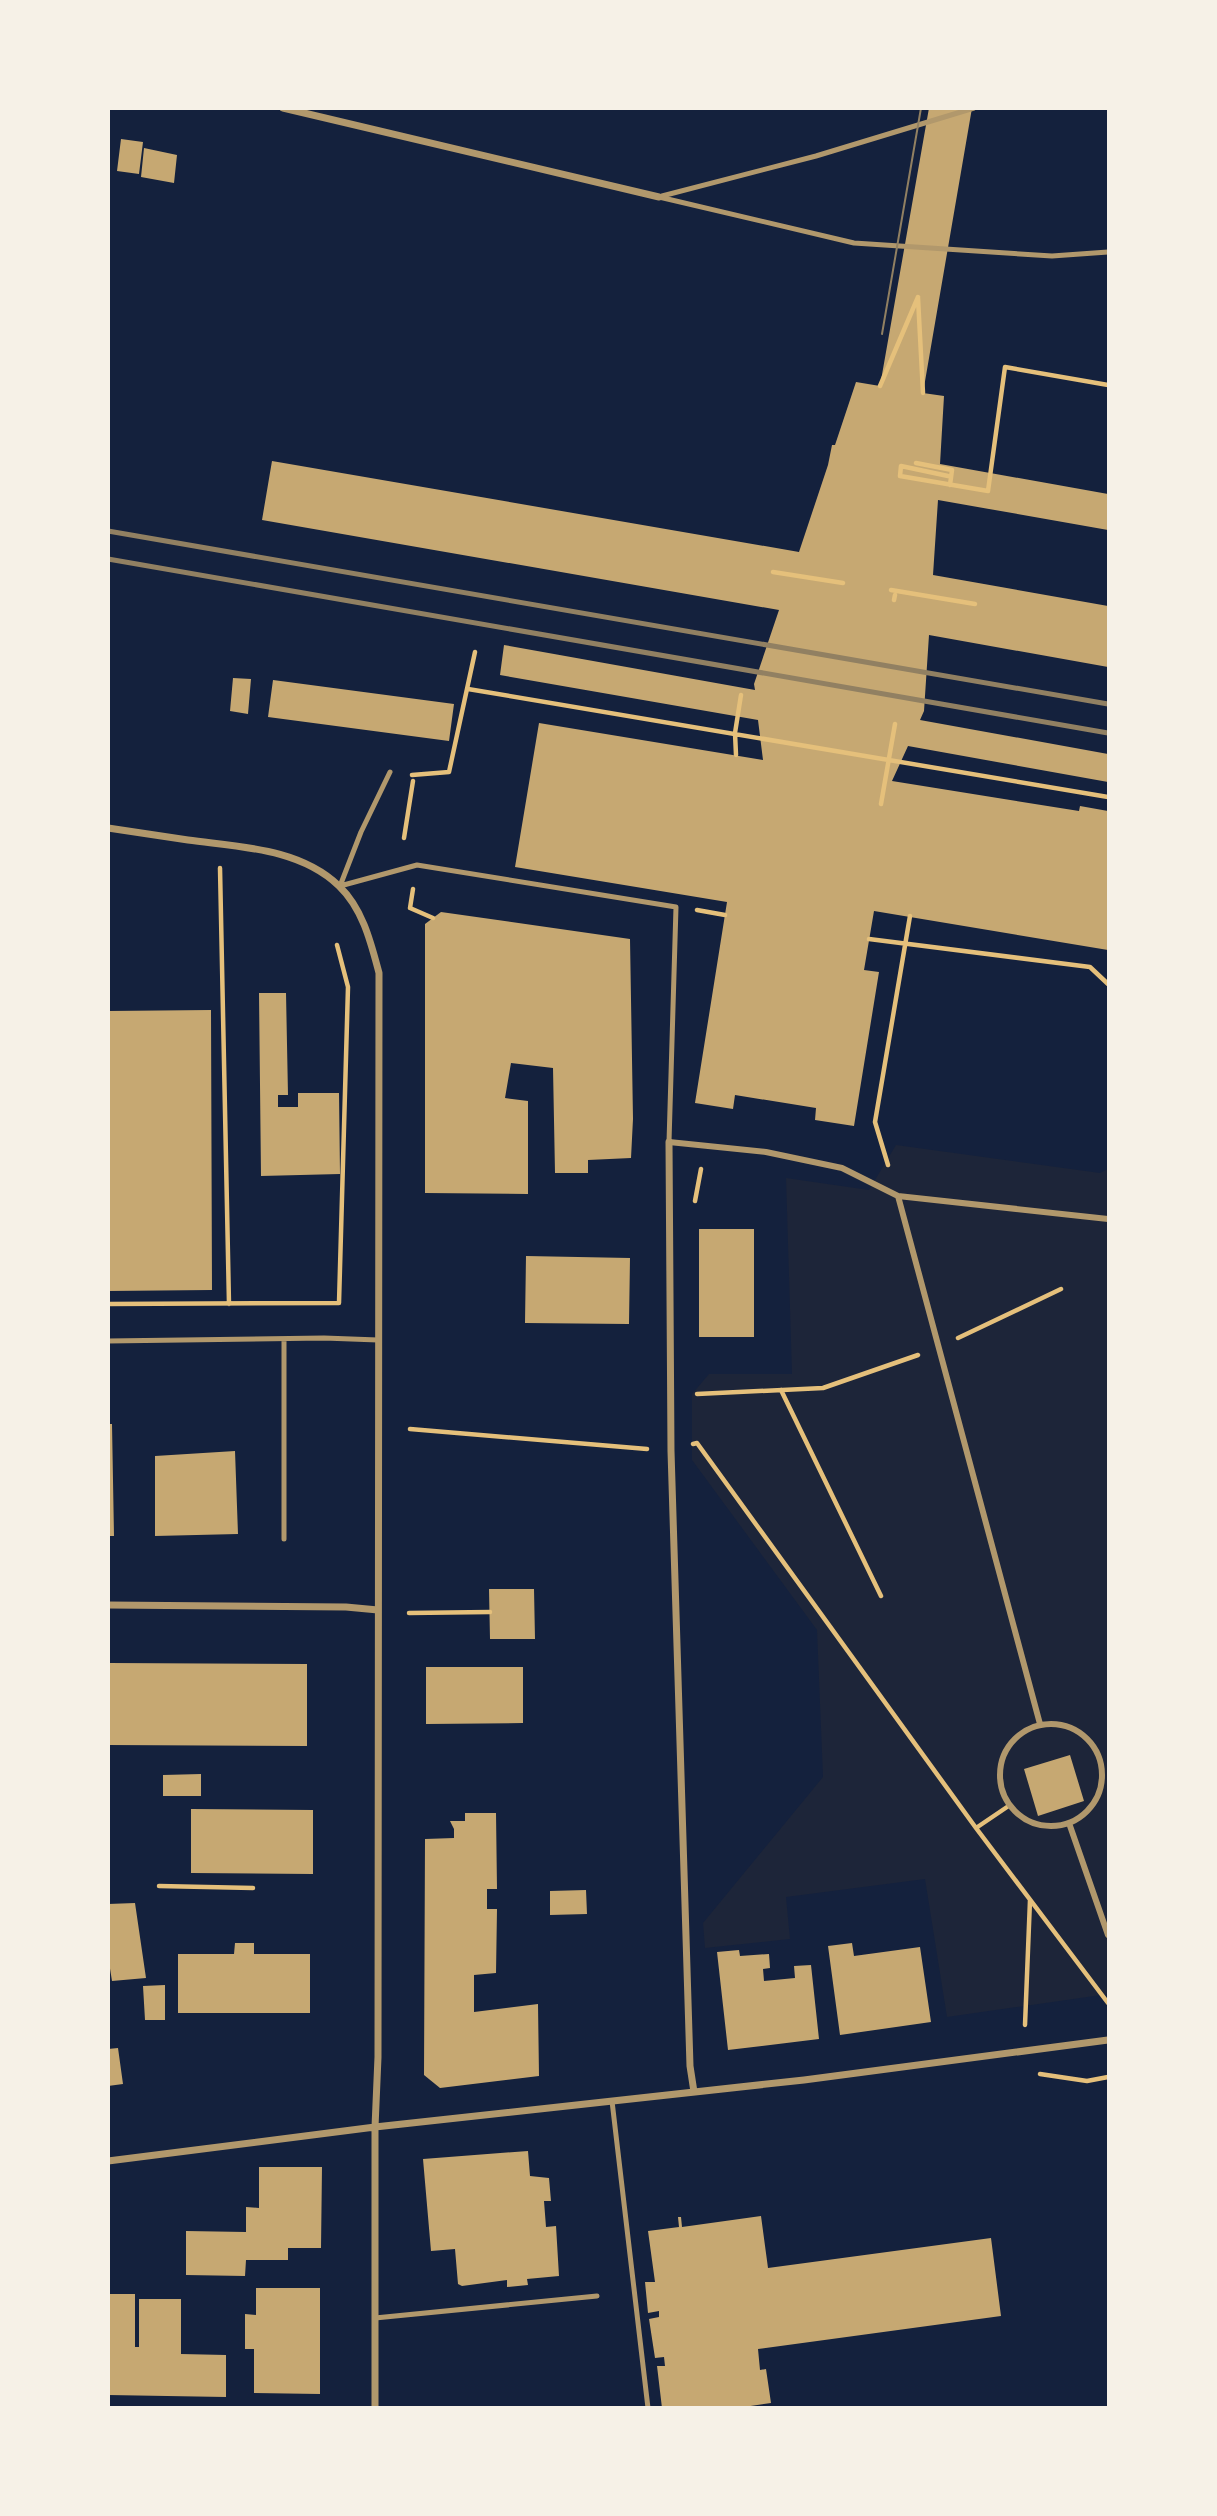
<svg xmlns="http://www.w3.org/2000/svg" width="1217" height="2516" font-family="'Alegreya Sans',sans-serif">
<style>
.green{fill:#1d2539}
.building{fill:#c6a872}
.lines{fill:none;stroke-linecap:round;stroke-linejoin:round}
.path{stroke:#e5c07b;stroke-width:4.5}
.service{stroke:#b1986c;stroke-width:5}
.pedestrian{stroke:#b1986c;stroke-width:6}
.minor{stroke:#b1986c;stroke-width:7}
.tram{stroke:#918062;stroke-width:2}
.rail{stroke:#918062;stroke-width:5}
</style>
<rect width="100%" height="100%" fill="#14213d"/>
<!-- green -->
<path class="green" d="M896,1145L1100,1173L1108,1169V1994L947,2017L925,1879L786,1897L790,1939L705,1948L703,1923L823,1777L817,1630L692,1460V1394L709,1374H792L786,1178L869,1190Z"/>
<!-- building -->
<path class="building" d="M929,108H972L923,393L944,396L940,464L1108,494V530L938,500L933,575L1108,606V667L929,635L924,711L920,720L1108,754V782L908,746L892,781L1079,811L1080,806L1108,811V950L874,911L864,970L879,972L854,1126L815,1120L816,1108L735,1095L733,1109L695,1103L727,902L515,867L539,723L763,760L758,720L500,675L504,645L755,690L754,684L779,610L262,520L272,461L799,552L828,465L832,445H835L856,382L880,386Z
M121,139L143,142L139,174L117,171Z
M144,148L177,155L174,183L141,177Z
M233,678L251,679L248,714L230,711Z
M273,680L454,704L449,741L268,717Z
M441,912L630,939L633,1119L631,1158L588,1160V1173H555L553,1068L511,1063L505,1098L528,1101V1194L425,1193V924Z
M259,993H286L288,1095H278V1107H298V1093H339L340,1174L261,1176Z
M211,1010L212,1290L108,1291V1011Z
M699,1229H754V1337H699Z
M526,1256L630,1258L629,1324L525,1323Z
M108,1424H112L114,1536H108Z
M235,1451L238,1534L155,1536V1456Z
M489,1589H534L535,1639H490Z
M108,1663L307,1664V1746L108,1745Z
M426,1667H523V1723L426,1724Z
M1070,1755L1084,1801L1038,1816L1024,1769Z
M201,1774V1796H163V1775Z
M191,1809L313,1810V1874L191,1873Z
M465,1813H496L497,1889H487V1909H497L496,1973L474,1975V2012L538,2004L539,2076L440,2088L424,2075L425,1839L454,1838V1829L450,1821H465Z
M586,1890L587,1914L550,1915V1891Z
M135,1903L146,1978L112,1981L108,1956V1904Z
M235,1943H254V1954H310V2013H178V1954H234Z
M852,1943L854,1956L920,1947L931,2022L840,2035L828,1946Z
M739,1950L740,1956L769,1954L770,1968L763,1969L764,1981L795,1978L794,1966L811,1965L819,2039L728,2050L717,1952Z
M165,1985V2020H145L143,1986Z
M118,2048L123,2084L108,2086V2049Z
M528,2151L530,2176L549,2178L551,2201H544L546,2227L556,2226L559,2276L527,2279L528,2285L507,2287V2280L462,2286L458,2284L455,2249L431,2251L423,2159Z
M259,2167H322L321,2248H288V2260H246L245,2276L186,2275V2231L246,2232V2207L259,2208Z
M761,2216L768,2268L991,2238L1001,2316L758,2349L760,2370L766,2369L771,2403L737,2408H662L657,2366H665L664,2357L655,2358L649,2319L659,2317V2311L648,2313L645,2282H655L648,2231L679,2227L678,2217H681L682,2227Z
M256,2288H320V2394L254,2393V2349H245V2314L256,2315Z
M108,2294H135V2347H139V2299H181V2354L226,2355V2397L108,2395Z"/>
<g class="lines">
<!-- path -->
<path class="path" d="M918,298L923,393
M880,386L918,297
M916,463L952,470L950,485
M948,476L901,466L900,476L988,491L1005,367L1108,385
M773,572L843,583
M891,590L975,604
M894,600L895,595
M468,689L1108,797
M736,755L735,733L741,695
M412,775L449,772L475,652
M881,804L895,724
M404,838L413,781
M220,868L229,1304
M413,889L410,908L433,918
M697,910L725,915
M869,939L1090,967L1108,984
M888,1165L875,1122L910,916
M695,1201L701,1169
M108,1304L339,1303L348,987L337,945
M958,1338L1061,1289
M781,1390L881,1596
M697,1394L823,1388L918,1355
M410,1429L647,1449
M693,1444L697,1443L976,1828L1108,2003
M409,1613L490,1612
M976,1828L1010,1805
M159,1886L253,1888
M1025,2025L1030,1900
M1040,2074L1087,2081L1108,2077"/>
<!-- service -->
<path class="service" d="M662,196L816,156L974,108
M659,197L854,243L1052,256L1108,252
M340,886L417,865L676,907L669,1142
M340,886L361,832L390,772
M284,1339V1539
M108,1341L324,1338L378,1340
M612,2101L648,2408
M375,2318L597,2296"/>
<!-- pedestrian -->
<path class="pedestrian" d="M669,1142L766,1152L842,1168L898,1196L1108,1219
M898,1196L1040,1724
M1000 1775a51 51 0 1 1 102 0a51 51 0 1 1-102 0Z
M1069,1823L1108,1935"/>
<!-- minor -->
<path class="minor" d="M283,108L659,197
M108,828C135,832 162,836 188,840C239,847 300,848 339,886C363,909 371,943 379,973L378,2057L375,2127V2408
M669,1142L671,1451L690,2066L694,2092
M108,1605L346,1607L378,1610
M108,2161L375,2127L804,2080L1108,2040"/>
<!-- tram -->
<path class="tram" d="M882,334L921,108"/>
<!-- rail -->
<path class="rail" d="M108,531L1108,704
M108,559L1108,733"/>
</g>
<!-- border -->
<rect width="1217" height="2516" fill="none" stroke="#f6f1e7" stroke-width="220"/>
</svg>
